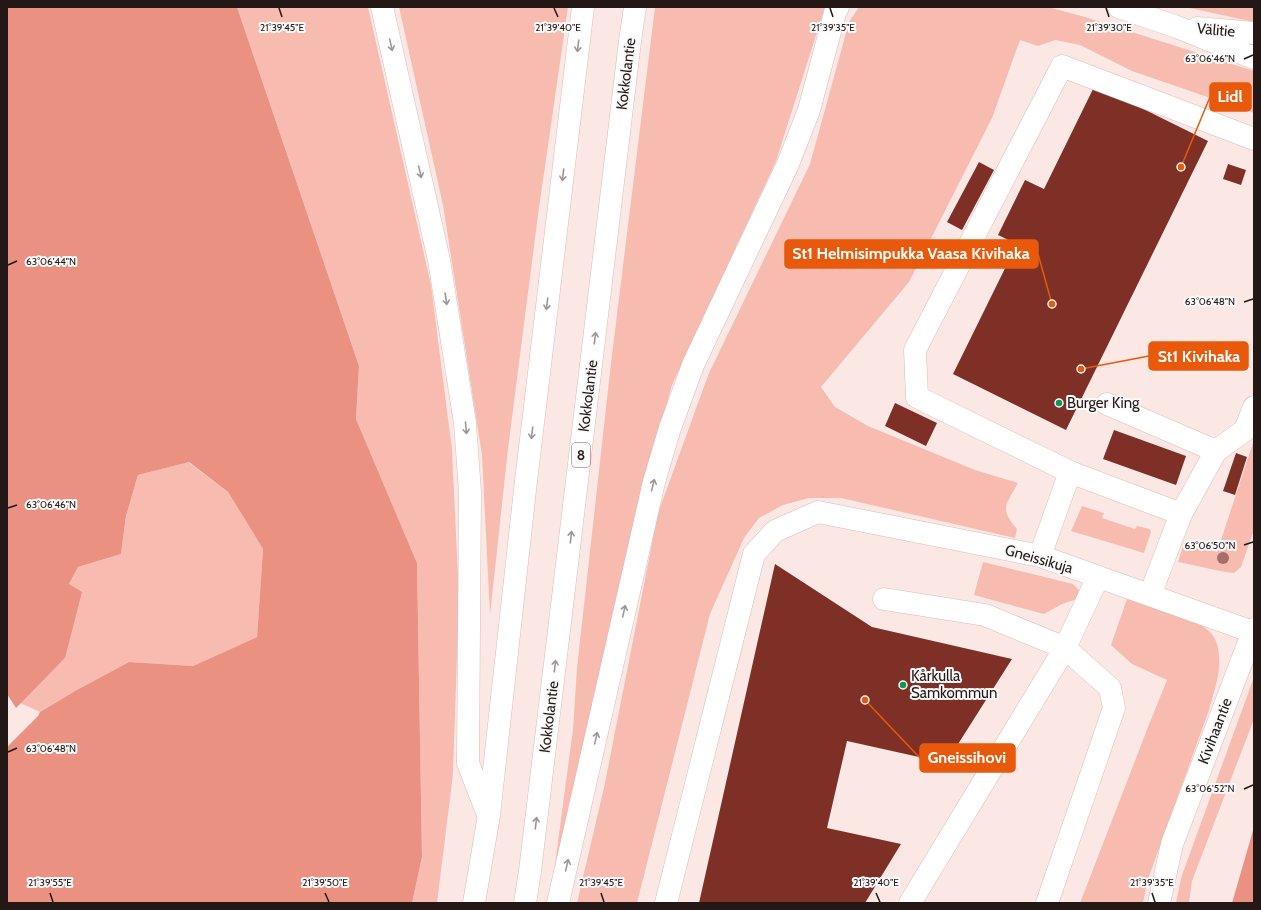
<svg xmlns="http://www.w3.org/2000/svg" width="1261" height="910" font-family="Cabin,sans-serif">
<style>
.green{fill:#f8bbb0}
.forest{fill:#ea9182}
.building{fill:#7f3026}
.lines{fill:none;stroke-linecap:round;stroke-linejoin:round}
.minor-casing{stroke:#dabcb6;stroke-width:23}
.major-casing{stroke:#dabcb6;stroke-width:23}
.highway-casing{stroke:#dabcb6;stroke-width:23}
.minor{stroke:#fff;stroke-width:22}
.major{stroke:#fff;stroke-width:22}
.highway{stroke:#fff;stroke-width:22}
.tree{fill:#a4706a}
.oneway{stroke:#9c9796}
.ticks{fill:none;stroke:#231816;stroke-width:1.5}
.poi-dot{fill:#109655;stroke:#fafafa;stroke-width:1.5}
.labels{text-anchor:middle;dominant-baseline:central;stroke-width:4;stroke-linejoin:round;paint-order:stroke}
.shield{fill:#fafafa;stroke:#645c5a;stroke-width:1}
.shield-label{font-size:14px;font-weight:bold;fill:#231816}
.street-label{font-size:15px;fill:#231816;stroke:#fafafa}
.poi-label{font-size:15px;fill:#231816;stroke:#fafafa;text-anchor:start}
.ticks-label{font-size:10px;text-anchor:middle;fill:#231816;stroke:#fafafa;stroke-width:4;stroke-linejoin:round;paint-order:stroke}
.leader{fill:none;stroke:#e8590c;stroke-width:1.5}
.callout-dot{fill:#e8590c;stroke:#fafafa;stroke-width:1.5}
.callout{fill:#e8590c;stroke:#e8590c;stroke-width:1.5}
.callout-label{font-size:16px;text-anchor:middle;font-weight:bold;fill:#fff}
</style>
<rect width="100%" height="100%" fill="#fbe8e5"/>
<!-- green -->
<path class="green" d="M237,7H368L431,285L452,450L459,596L453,774L437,903H412L422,857L417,563L356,419L359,366Z
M399,7H568L538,215L508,449L490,615L482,455L443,205Z
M655,7H825L776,161L672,385L647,474L592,720L554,872L573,729L577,668L611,363Z
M859,7H1048L1085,17L1254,71V113L1132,71L1080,45L1055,40L1038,46L1020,40L992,118L909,282L821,387L835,407L868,426L975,470L1018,483C1006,505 999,508 1017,529L1015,538L841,498H809L783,505L759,518L744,538L710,614L637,903H577L605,783L658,513L709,373L810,164L849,22Z
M1185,7H1254V22Z
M1254,440V530L1241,567L1234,573L1225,572L1178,562L1184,543L1217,552Z
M188,462L228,492L263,549L257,637L193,666L129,662L75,691L40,712L20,703L65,658L69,584L78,567L121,554L126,516L138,475Z
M1082,506L1104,513L1102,518L1135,529L1137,526L1150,529L1151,532L1144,553L1071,531Z
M983,562L1073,584L1079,590L1077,599L1062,604L1044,614L974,595Z
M1127,599C1154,607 1187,613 1209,631C1216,637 1219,648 1219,656C1221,673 1213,694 1209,710L1147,882L1143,903H1080L1148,727L1167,680L1132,664L1111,645Z
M1254,677V719L1192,881L1189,903H1176L1181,878Z"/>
<!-- forest -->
<path class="forest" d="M7,7H237L359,366L356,419L417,563L422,857L412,903H7V747L38,716L40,712L75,691L129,662L193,666L257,637L263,549L228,492L189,462L138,475L126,516L121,554L78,567L69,584L82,592L65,658L16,708L7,694Z
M1254,827V903H1232Z"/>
<!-- building -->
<path class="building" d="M1095,85L1208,141L1066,430L953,374L1017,244L998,235L1025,180L1044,189Z
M979,162L994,170L962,230L947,222Z
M1228,164L1246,170L1241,185L1223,179Z
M895,403L937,423L926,446L885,426Z
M1114,430L1186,456L1176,485L1103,459Z
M1236,453L1247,457L1235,495L1223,491Z
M775,564L872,627L1012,659L946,763L847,741L827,828L901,844L865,903H699Z"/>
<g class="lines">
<!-- minor casing -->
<g class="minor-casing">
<path id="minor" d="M1107,404L1216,451
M1070,472L917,397L915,350L1062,66L1254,139
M1040,556L1070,472L1181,514L1216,451L1245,430L1254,407
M1150,595L1181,514
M884,599L985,615L1065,648L1110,688L1114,708L1047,903
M666,903L754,554L775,531L818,512L1040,556L1253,632
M910,903L1065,648L1098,577"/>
</g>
<!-- major casing -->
<g class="major-casing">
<path id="major" d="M1119,7L1177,27L1254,58
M1197,28L1254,33
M1159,903L1172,844L1254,629"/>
</g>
<!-- highway casing -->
<g class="highway-casing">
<path id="highway" d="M382,7L439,260L465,423L470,492L468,763L487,812
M474,903L489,815L526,481L583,7
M525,903L530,871L630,41L635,7
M558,903L654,482L670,428L693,365L788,164L809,110L835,13L838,7"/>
</g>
<!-- minor -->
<use href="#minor" class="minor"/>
<!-- major -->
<use href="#major" class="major"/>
<!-- highway -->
<use href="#highway" class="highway"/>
</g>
<!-- trees -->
<circle class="tree" cx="1223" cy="558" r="6"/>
<!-- one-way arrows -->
<defs><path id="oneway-shaft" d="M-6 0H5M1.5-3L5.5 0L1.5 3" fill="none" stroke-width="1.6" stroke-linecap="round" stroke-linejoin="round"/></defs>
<g class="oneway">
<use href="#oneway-shaft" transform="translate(391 45) rotate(77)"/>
<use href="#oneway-shaft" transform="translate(578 46) rotate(97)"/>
<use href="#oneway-shaft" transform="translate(420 172) rotate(77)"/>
<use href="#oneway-shaft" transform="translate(563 175) rotate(97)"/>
<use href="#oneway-shaft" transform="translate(446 299) rotate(81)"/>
<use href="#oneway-shaft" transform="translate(547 304) rotate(97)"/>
<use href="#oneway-shaft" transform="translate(595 338) rotate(-83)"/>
<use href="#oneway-shaft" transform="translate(466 428) rotate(85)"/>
<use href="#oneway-shaft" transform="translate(532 433) rotate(97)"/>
<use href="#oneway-shaft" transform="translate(653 485) rotate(-76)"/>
<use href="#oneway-shaft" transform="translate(571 537) rotate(-83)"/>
<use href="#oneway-shaft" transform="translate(624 611) rotate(-77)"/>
<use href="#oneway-shaft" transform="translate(555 666) rotate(-83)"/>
<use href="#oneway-shaft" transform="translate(596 738) rotate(-77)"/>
<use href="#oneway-shaft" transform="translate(536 823) rotate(-83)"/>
<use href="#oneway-shaft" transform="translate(567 865) rotate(-77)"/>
</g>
<!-- ticks -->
<path class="ticks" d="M279,8L282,17M554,8L558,17M830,8L833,17M1106,8L1109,17M1244,59L1253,55M8,265L17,261M1244,302L1253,299M8,508L17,505M1244,545L1253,542M8,752L17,748M1244,789L1253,785M50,893L53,902M325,893L329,902M601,893L604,902M876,893L880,902M1152,893L1155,902"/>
<!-- markers -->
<g class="poi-dot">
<circle cx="1059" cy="403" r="4"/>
<circle cx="903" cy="685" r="4"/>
</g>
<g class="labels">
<!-- shield labels -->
<rect class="shield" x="572" y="443" width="18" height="24" rx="3"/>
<g class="shield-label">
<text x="581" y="455">8</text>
</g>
<!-- street labels -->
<g class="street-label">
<text transform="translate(1216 30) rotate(5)">Välitie</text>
<text transform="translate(626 74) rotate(-83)">Kokkolantie</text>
<text transform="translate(588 396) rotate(-83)">Kokkolantie</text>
<text transform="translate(1039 559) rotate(16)">Gneissikuja</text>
<text transform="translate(549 717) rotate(-83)">Kokkolantie</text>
<text transform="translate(1215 731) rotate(-69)">Kivihaantie</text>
</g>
<!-- poi labels -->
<g class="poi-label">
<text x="1067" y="403">Burger King</text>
<text x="911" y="676">Kårkulla<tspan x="911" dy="17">Samkommun</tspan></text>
</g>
</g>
<g class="ticks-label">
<text x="282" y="31">21°39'45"E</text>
<text x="558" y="31">21°39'40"E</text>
<text x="833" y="31">21°39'35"E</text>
<text x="1109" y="31">21°39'30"E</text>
<text x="1210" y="62">63°06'46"N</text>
<text x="51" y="265">63°06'44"N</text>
<text x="1210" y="305">63°06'48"N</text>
<text x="51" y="508">63°06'46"N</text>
<text x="1210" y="549">63°06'50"N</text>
<text x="51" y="752">63°06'48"N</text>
<text x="1210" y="792">63°06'52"N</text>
<text x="50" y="886">21°39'55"E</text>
<text x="325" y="886">21°39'50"E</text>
<text x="601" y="886">21°39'45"E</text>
<text x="876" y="886">21°39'40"E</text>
<text x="1152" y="886">21°39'35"E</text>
</g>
<!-- callouts -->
<path class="leader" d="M1181 167L1210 97M1052 304L1038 254M1081 369L1149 356M865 700L920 758"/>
<g class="callout-dot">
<circle cx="1181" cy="167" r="4"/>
<circle cx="1052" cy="304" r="4"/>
<circle cx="1081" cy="369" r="4"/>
<circle cx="865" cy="700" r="4"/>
</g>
<g class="callout">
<rect x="1210" y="83" width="41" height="28" rx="4"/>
<rect x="785" y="240" width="253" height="28" rx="4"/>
<rect x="1149" y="342" width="99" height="28" rx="4"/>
<rect x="920" y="744" width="95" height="28" rx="4"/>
</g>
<g class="callout-label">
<text x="1230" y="102">Lidl</text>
<text x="911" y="259">St1 Helmisimpukka Vaasa Kivihaka</text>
<text x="1199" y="362">St1 Kivihaka</text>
<text x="967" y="763">Gneissihovi</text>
</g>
<!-- border -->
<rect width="1261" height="910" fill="none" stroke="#231816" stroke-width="16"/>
</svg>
